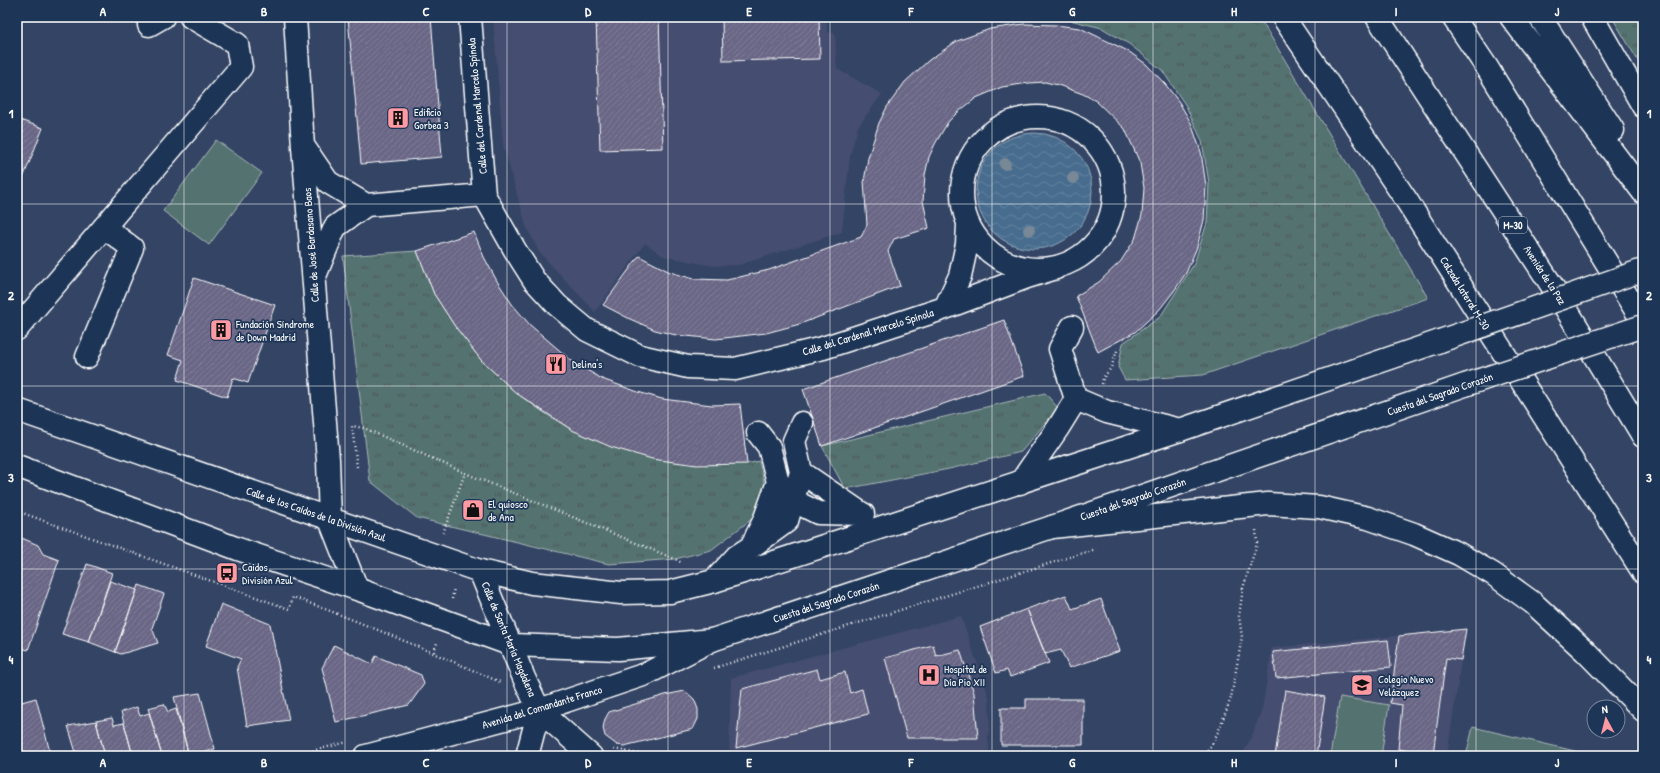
<svg xmlns="http://www.w3.org/2000/svg" width="1660" height="773" font-family="'Patrick Hand',sans-serif">
<style>
.built{fill:#444e6f}
.grass{fill:url(#grass-tufts);stroke:#a9b8b8}
.green{fill:#537270;stroke:#a9b8b8}
.water{fill:url(#water-waves);stroke:#90a7bb}
.building{fill:url(#building-hatch);stroke:#fff}
.lines{fill:none;stroke-linecap:round;stroke-linejoin:round}
.minor-casing{stroke:#fff;stroke-width:25}
.major-casing{stroke:#fff;stroke-width:25}
.highway-casing{stroke:#fff;stroke-width:25}
.path{stroke:#fff;stroke-width:2.5;stroke-dasharray:1 3;stroke-linecap:butt}
.minor{stroke:#1d3557;stroke-width:22}
.major{stroke:#1d3557;stroke-width:22}
.highway{stroke:#1d3557;stroke-width:22}
.major-bridge-casing{stroke:#fff;stroke-width:25;stroke-linecap:butt}
.major-bridge{stroke:#1d3557;stroke-width:22}
.tree{fill:#798896}
.grid{fill:none;stroke:#fff;stroke-width:1;stroke-opacity:0.55}
.labels{text-anchor:middle;dominant-baseline:central;stroke-width:3.5;stroke-linejoin:round;paint-order:stroke}
.shield{fill:#1d3557;stroke:#bbc2cd;stroke-width:1}
.shield-label{font-size:10px;font-weight:bold;fill:#fff}
.street-label{font-size:11px;fill:#fff;stroke:#1d3557}
.poi-label{font-size:11px;fill:#fff;stroke:#1d3557;text-anchor:start}
.neatline{fill:none;stroke:#fff;stroke-width:1.5}
.grid-label{font-size:13px;text-anchor:middle;font-weight:bold;fill:#fff}
</style>
<defs>
<pattern id="grass-tufts" width="24" height="20" patternUnits="userSpaceOnUse"><rect width="24" height="20" fill="#537270"/><path d="M3 7l-1-3M5 7V3M7 7l1-3M15 17l-1-3M17 17v-4M19 17l1-3" fill="none" stroke="#4e5959"/></pattern>
<pattern id="water-waves" width="16" height="10" patternUnits="userSpaceOnUse"><rect width="16" height="10" fill="#466c8e"/><path d="M0 5q4-4 8 0t8 0" fill="none" stroke="#62829f"/></pattern>
<pattern id="building-hatch" width="6" height="6" patternUnits="userSpaceOnUse"><rect width="6" height="6" fill="#696686"/><path d="M-1 1l2-2M0 6l6-6M5 7l2-2" fill="none" stroke="#807d98"/></pattern>
</defs>
<rect width="100%" height="100%" fill="#344465"/>
<filter id="ink" filterUnits="userSpaceOnUse"><feTurbulence type="fractalNoise" baseFrequency=".025" numOctaves="2"/><feDisplacementMap in="SourceGraphic" scale="8" xChannelSelector="R" yChannelSelector="G"/><feConvolveMatrix kernelMatrix="1 2 1 2 8 2 1 2 1" color-interpolation-filters="sRGB"/></filter>
<g filter="url(#ink)">
<!-- built -->
<path class="built" d="M493,17H827V32L835,33L837,69L882,94L858,127L850,156L842,232L739,265L713,266L663,256L645,243L595,312L539,252L526,226L503,145Z
M961,616L989,697L990,722L988,737L990,756H729L731,678Z
M1466,629L1447,756H1241L1251,738L1262,709L1272,648Z"/>
<!-- grass -->
<path class="grass" d="M1058,17H1259L1428,298L1203,375L1125,380L1118,367L1123,343L1160,317L1194,264L1207,223L1209,183L1202,141L1186,106L1162,70L1129,44L1102,28Z
M1612,17H1643V69L1616,24Z
M417,251L434,294L454,325L481,360L516,393L546,414L572,430L747,464L759,461L766,491L761,512L711,550L675,559L609,564L417,518L370,481L343,256Z
M1045,393L1058,408L1021,452L949,469L845,489L822,446Z"/>
<!-- green -->
<path class="green" d="M216,140L262,173L209,245L163,211Z
M1340,697L1389,705L1381,756H1330Z
M1473,727L1596,756H1466Z"/>
<!-- water -->
<path class="water" d="M976 191a58 58 0 1 1 116 0a58 58 0 1 1-116 0Z"/>
<!-- building -->
<path class="building" d="M348,17H431L442,157L361,164Z
M596,17H659L663,148L600,150Z
M722,17H819L820,59L723,61Z
M1024,24L1056,25L1080,28L1128,51L1146,64L1165,84L1179,102L1191,123L1201,152L1206,186L1204,220L1197,247L1186,273L1174,291L1159,310L1135,332L1098,352L1076,296L1099,282L1121,261L1135,239L1142,215L1144,188L1140,163L1125,129L1096,101L1083,94L1058,85L1045,82L1029,83L1002,87L976,98L957,113L948,122L935,144L929,157L925,175L923,201L929,228L894,239L888,251L900,286L800,324L766,333L716,339L676,335L655,330L630,319L603,305L639,256L670,272L694,279L727,280L769,270L861,237L867,225L864,181L868,158L879,123L887,107L905,82L929,60L957,41L990,29Z
M17,119L43,128L17,193Z
M474,232L484,257L497,281L512,304L530,325L572,361L602,379L638,392L662,399L712,405L740,404L747,464L697,465L652,459L611,447L572,430L516,393L481,360L454,325L434,294L417,251Z
M194,278L275,305L248,383L233,378L227,397L177,380L183,360L168,355Z
M1004,320L1024,376L822,446L803,389Z
M17,536L38,545L43,554L59,560L28,650L17,647Z
M87,564L112,573L89,642L62,634Z
M110,581L137,590L115,652L89,642Z
M139,585L164,594L152,628L158,643L121,654L115,652Z
M1066,595L1072,609L1101,599L1120,651L1069,668L1061,650L1045,654L1027,609Z
M221,604L270,624L289,720L247,726L237,667L241,659L206,646Z
M1027,609L1049,663L1010,677L1007,670L996,673L980,627Z
M1466,629L1461,660L1446,658L1433,754L1398,749L1402,705L1390,703L1399,636Z
M1388,640L1391,667L1276,678L1273,652Z
M334,645L372,664L376,656L421,675L424,684L409,705L336,722L322,668Z
M933,645L936,656L960,650L974,693L978,738H907L885,658Z
M817,669L820,679L845,672L850,693L862,689L868,714L736,748L742,689Z
M1285,690L1325,697L1316,756H1275Z
M685,691L694,699L698,709V719L693,729L624,746L617,745L605,736L603,728L605,719L609,712L665,695Z
M200,693L215,749L205,752V756H189L174,697Z
M36,698L51,756H18L17,701L18,703Z
M1026,699H1083V745H1001V708H1026Z
M164,704L168,712L176,709L189,756H162L148,708Z
M137,707L140,716L149,713L162,756H133L121,712Z
M112,718L114,725L124,723L133,756H105L96,721Z
M96,721L105,756H77L68,726Z"/>
<g class="lines">
<!-- minor casing -->
<g class="minor-casing">
<path id="minor" d="M295,17L303,147L328,460L330,520L357,589
M470,17L484,195L515,250L534,280L557,305L587,330L640,356L688,367L735,369L823,348L945,308L1027,277L1056,268
M149,25L163,17
M962 193a76 76 0 1 1 152 0a76 76 0 1 1-152 0Z
M304,147L328,182L366,205
M315,276L335,227L366,205L484,195
M945,308L960,276L967,244L968,225
M17,329L241,67L237,44L191,17
M87,357L132,248L104,227
M1076,399L1107,412L1180,430
M758,433L769,447L778,482L794,499L802,505L818,513L863,514
M801,472L861,513
M1020,483L1058,428L1076,399L1060,349L1072,327
M751,547L787,521L801,472L794,441L802,423
M480,571L524,678L539,710L591,756
M714,581L737,556L751,547L764,521L778,482
M366,756L539,710L646,674L712,640
M527,756L539,710"/>
</g>
<!-- major casing -->
<g class="major-casing">
<path id="major" d="M17,410L480,571L532,583L621,593L670,592L714,581L753,569L1180,430L1440,341
M17,466L238,549L357,589L512,645L618,649L712,640L1052,527L1465,385"/>
</g>
<!-- highway casing -->
<g class="highway-casing">
<path id="highway" d="M1283,17L1407,201L1643,572
M1377,17L1556,292L1643,436
M1453,17L1488,69L1643,322
M1511,17L1643,192
M1540,17L1613,130
M1592,17L1643,106
M1052,527L1268,504L1319,507L1368,518L1414,534L1459,554L1493,574L1533,603L1585,651L1643,710"/>
</g>
<!-- path -->
<path class="path" d="M1102,384L1103,378L1111,368L1118,348
M357,467L352,426L364,428L465,473L675,559L682,563
M17,511L289,609L293,597C364,623 431,652 500,682
M443,533L465,473
M452,599L454,588
M434,652L437,643
M714,668L1096,549
M614,749L648,756
M293,756L347,742
M1202,756L1211,746L1218,732L1231,698L1242,637L1239,616L1243,588L1257,544L1256,529"/>
<!-- minor -->
<use href="#minor" class="minor"/>
<!-- major -->
<use href="#major" class="major"/>
<!-- highway -->
<use href="#highway" class="highway"/>
<!-- major-bridge casing -->
<g class="major-bridge-casing">
<path id="major-bridge" d="M1440,341L1643,270
M1465,385L1643,326"/>
</g>
<!-- major-bridge -->
<use href="#major-bridge" class="major-bridge"/>
</g>
<!-- trees -->
<g class="tree">
<circle cx="1005" cy="164" r="6"/>
<circle cx="1073" cy="178" r="6"/>
<circle cx="1029" cy="230" r="6"/>
</g>
</g>
<!-- grid -->
<path class="grid" d="M184,17V756M345,17V756M507,17V756M668,17V756M830,17V756M992,17V756M1153,17V756M1315,17V756M1476,17V756M17,204H1643M17,386H1643M17,569H1643"/>
<!-- icons -->
<defs>
<g id="building-square" transform="scale(1.15)"><rect x="-9" y="-9" width="18" height="18" rx="4" fill="#ff9aa2" stroke="#1d3557"/><path d="M-4-6H4V6H1V3H-1V6H-4ZM-2.5-4.3h1.7v1.8h-1.7ZM.8-4.3h1.7v1.8H.8ZM-2.5-1h1.7V.8h-1.7ZM.8-1h1.7V.8H.8Z" fill="#111"/></g>
<g id="restaurant-square" transform="scale(1.15)"><rect x="-9" y="-9" width="18" height="18" rx="4" fill="#ff9aa2" stroke="#1d3557"/><path d="M-5-6h1v4h1v-4h1v4h1v-4h1v5L-1.5 .5V6h-2V.5L-5-1ZM5-6V6H3V1.5H1.5Q1.5-4 5-6Z" fill="#111"/></g>
<g id="shop-square" transform="scale(1.15)"><rect x="-9" y="-9" width="18" height="18" rx="4" fill="#ff9aa2" stroke="#1d3557"/><path d="M-5-2.5h2.3a2.7 3.5 0 0 1 5.4 0H5L5.5 6h-11ZM-1.5-2.5h3a1.5 2.3 0 0 0-3 0Z" fill="#111"/></g>
<g id="bus-square" transform="scale(1.15)"><rect x="-9" y="-9" width="18" height="18" rx="4" fill="#ff9aa2" stroke="#1d3557"/><path d="M-5-6H5V4H4V6H2V4H-2V6H-4V4H-5ZM-3.5-4V0h7V-4ZM-3.5 1.2v1.5H-2V1.2ZM2 1.2v1.5H3.5V1.2Z" fill="#111"/></g>
<g id="hospital-square" transform="scale(1.15)"><rect x="-9" y="-9" width="18" height="18" rx="4" fill="#ff9aa2" stroke="#1d3557"/><path d="M-5-5h3v3.5h4V-5h3V5h-3V1.5h-4V5h-3Z" fill="#111"/></g>
<g id="school-square" transform="scale(1.15)"><rect x="-9" y="-9" width="18" height="18" rx="4" fill="#ff9aa2" stroke="#1d3557"/><path d="M0-5L7-2L0 1L-7-2ZM-4 1L0 2.5L4 1V4Q0 6-4 4Z" fill="#111"/></g>
</defs>
<g fill-rule="evenodd">
<use href="#building-square" x="398" y="118"/>
<use href="#building-square" x="221" y="330"/>
<use href="#restaurant-square" x="556" y="364"/>
<use href="#shop-square" x="473" y="510"/>
<use href="#bus-square" x="227" y="573"/>
<use href="#hospital-square" x="929" y="675"/>
<use href="#school-square" x="1362" y="685"/>
</g>
<g class="labels">
<!-- shield labels -->
<rect class="shield" x="1499" y="217" width="28" height="16" rx="3"/>
<g class="shield-label">
<text x="1513" y="225">M-30</text>
</g>
<!-- street labels -->
<g class="street-label">
<text transform="translate(477 106) rotate(-95)">Calle del Cardenal Marcelo Spínola</text>
<text transform="translate(311 245) rotate(-94)">Calle de José Bardasano Baos</text>
<text transform="translate(1545 275) rotate(57)">Avenida de la Paz</text>
<text transform="translate(1465 293) rotate(58)">Calzada lateral M-30</text>
<text transform="translate(868 332) rotate(-17)">Calle del Cardenal Marcelo Spínola</text>
<text transform="translate(1440 394) rotate(-19)">Cuesta del Sagrado Corazón</text>
<text transform="translate(1133 499) rotate(-19)">Cuesta del Sagrado Corazón</text>
<text transform="translate(316 514) rotate(19)">Calle de los Caídos de la División Azul</text>
<text transform="translate(826 602) rotate(-18)">Cuesta del Sagrado Corazón</text>
<text transform="translate(509 639) rotate(67)">Calle de Santa María Magdalena</text>
<text transform="translate(542 707) rotate(-17)">Avenida del Comandante Franco</text>
</g>
<!-- poi labels -->
<g class="poi-label">
<text x="414" y="112">Edificio<tspan x="414" dy="13">Gorbea 3</tspan></text>
<text x="236" y="324">Fundación Síndrome<tspan x="236" dy="13">de Down Madrid</tspan></text>
<text x="572" y="364">Delina's</text>
<text x="488" y="504">El quiosco<tspan x="488" dy="13">de Ana</tspan></text>
<text x="242" y="567">Caidos<tspan x="242" dy="13">División Azul</tspan></text>
<text x="944" y="669">Hospital de<tspan x="944" dy="13">Día Pio XII</tspan></text>
<text x="1378" y="679">Colegio Nuevo<tspan x="1378" dy="13">Velázquez</tspan></text>
</g>
</g>
<!-- margin -->
<rect width="1660" height="773" fill="none" stroke="#1d3557" stroke-width="44"/>
<!-- north arrow -->
<g transform="translate(1606 719) rotate(353)"><circle r="19" fill="#1d3557" stroke="#77869a"/>
<path d="M0-3L7 15L0 10L-7 15Z" fill="#ff9aa2"/>
<text y="-6" font-size="11" font-weight="bold" text-anchor="middle" fill="#ffffff">N</text>
</g>
<rect x="22" y="22" width="1616" height="729" class="neatline"/>
<g class="grid-label">
<text x="103" y="16">A</text>
<text x="264" y="16">B</text>
<text x="426" y="16">C</text>
<text x="588" y="16">D</text>
<text x="749" y="16">E</text>
<text x="911" y="16">F</text>
<text x="1072" y="16">G</text>
<text x="1234" y="16">H</text>
<text x="1396" y="16">I</text>
<text x="1557" y="16">J</text>
<text x="11" y="118">1</text>
<text x="1649" y="118">1</text>
<text x="11" y="300">2</text>
<text x="1649" y="300">2</text>
<text x="11" y="482">3</text>
<text x="1649" y="482">3</text>
<text x="11" y="664">4</text>
<text x="1649" y="664">4</text>
<text x="103" y="767">A</text>
<text x="264" y="767">B</text>
<text x="426" y="767">C</text>
<text x="588" y="767">D</text>
<text x="749" y="767">E</text>
<text x="911" y="767">F</text>
<text x="1072" y="767">G</text>
<text x="1234" y="767">H</text>
<text x="1396" y="767">I</text>
<text x="1557" y="767">J</text>
</g>
</svg>
